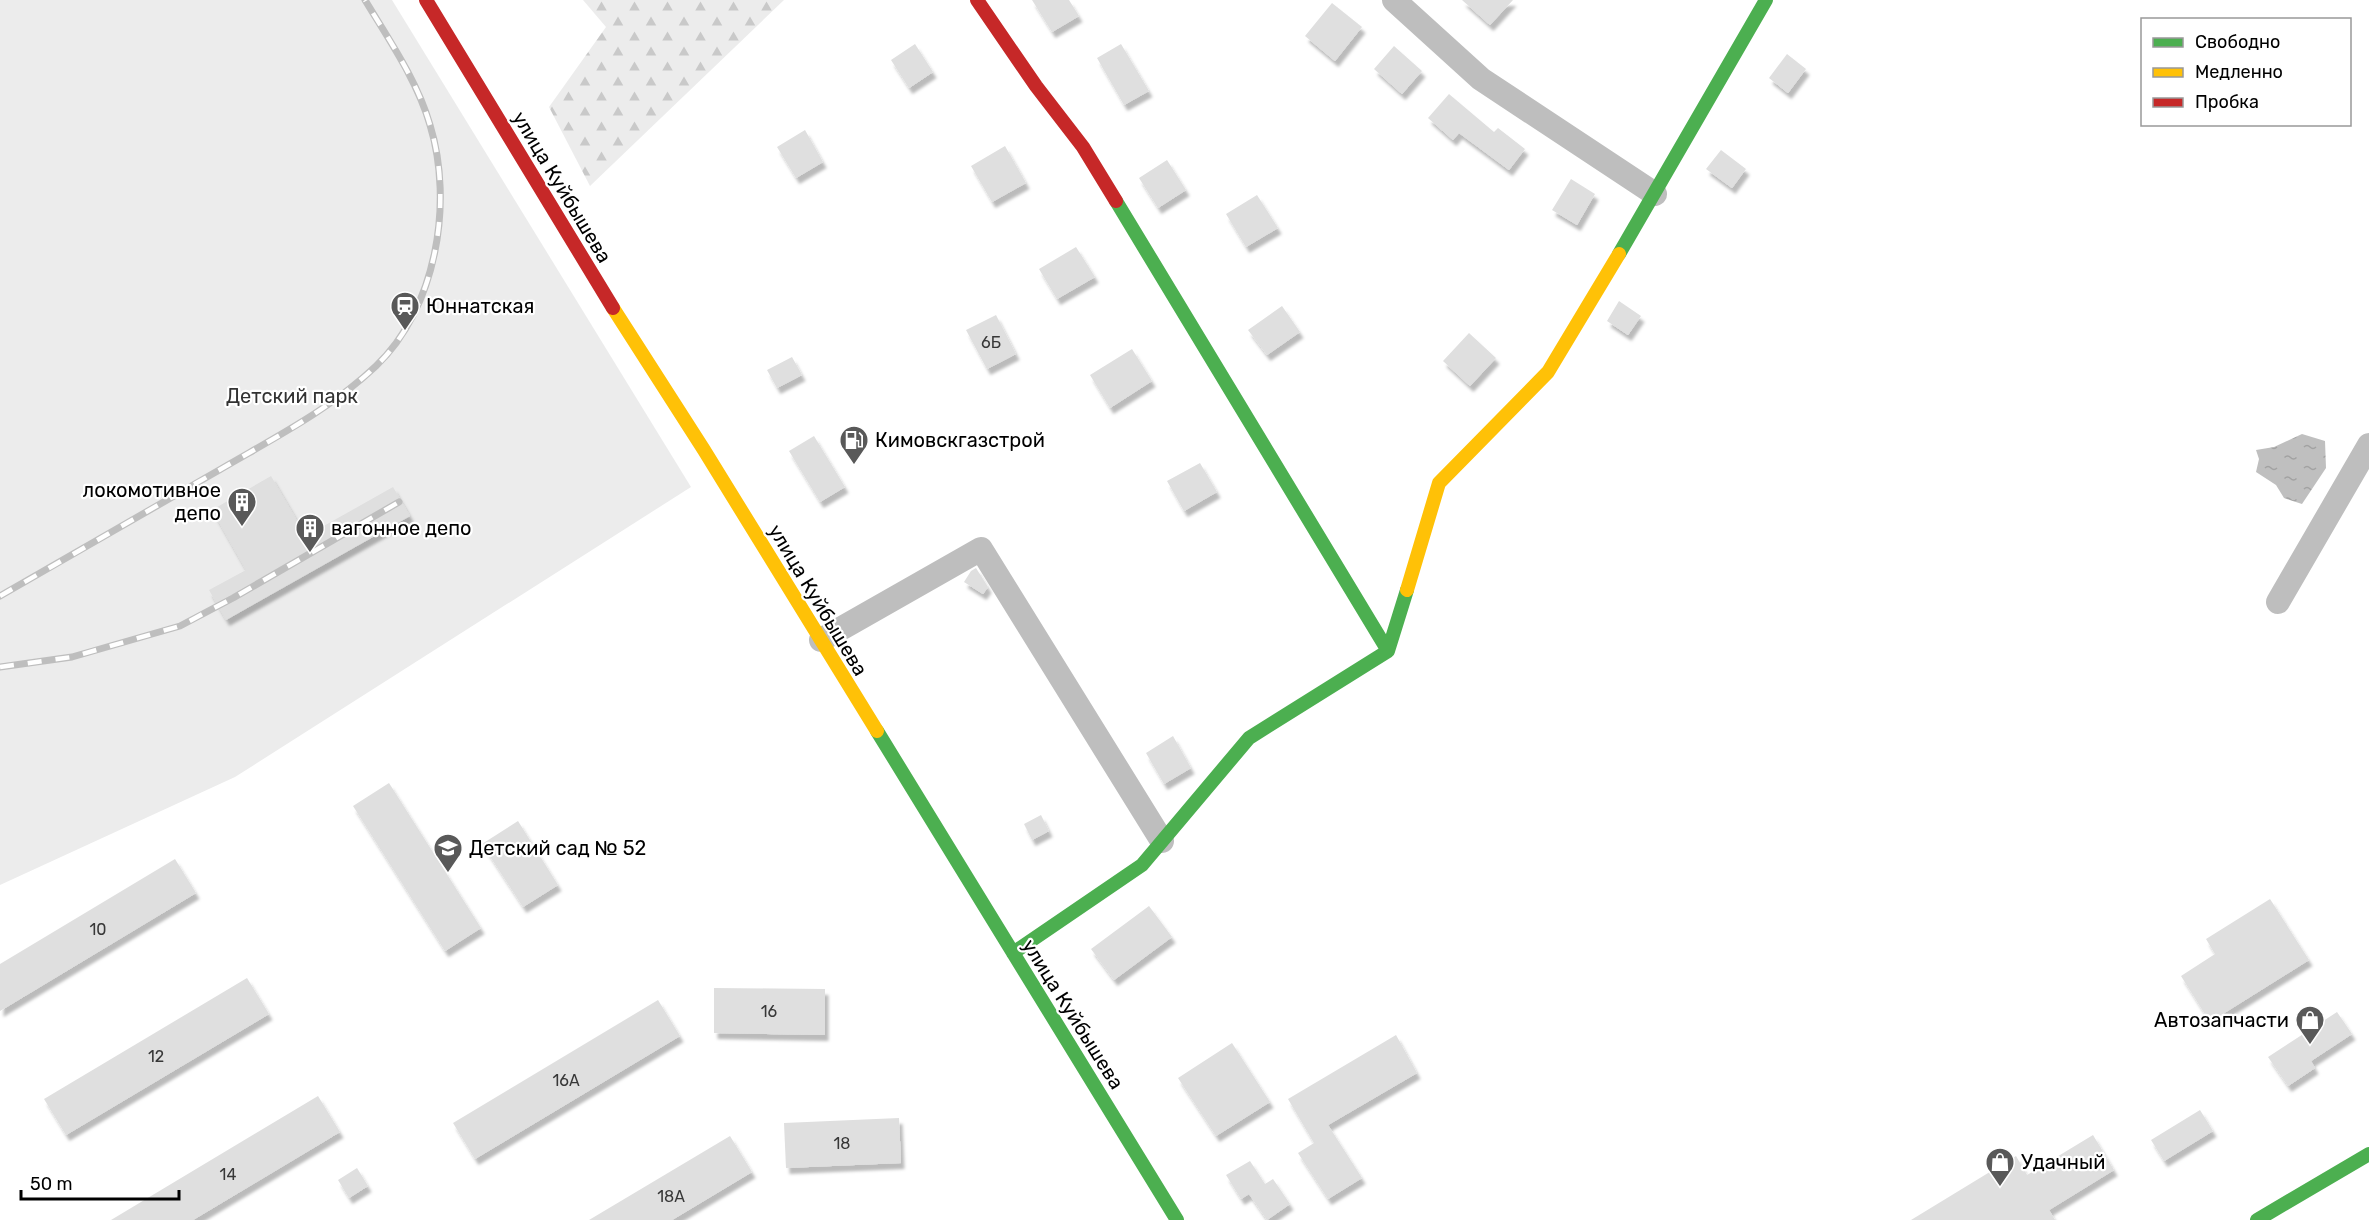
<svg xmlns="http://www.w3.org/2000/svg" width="2369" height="1220" font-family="Rubik,sans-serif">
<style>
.forest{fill:url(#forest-firs)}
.park{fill:#ececec}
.water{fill:url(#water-ripples)}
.building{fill:#dfdfdf;filter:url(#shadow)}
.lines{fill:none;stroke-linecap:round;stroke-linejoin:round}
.street{stroke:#bebebe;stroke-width:24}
.fast{stroke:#4caf50;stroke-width:14}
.slow{stroke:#ffc107;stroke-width:14}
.jam{stroke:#c62828;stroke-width:14}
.rail-casing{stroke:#bebebe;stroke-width:7}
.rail{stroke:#fff;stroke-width:4.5;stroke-dasharray:14;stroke-linecap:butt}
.labels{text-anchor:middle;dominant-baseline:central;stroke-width:4.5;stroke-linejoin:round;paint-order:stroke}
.number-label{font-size:16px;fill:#383838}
.street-label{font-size:20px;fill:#000;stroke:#fff}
.poi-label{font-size:20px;fill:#000;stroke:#fff;text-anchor:start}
.park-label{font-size:20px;fill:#333;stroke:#fff}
</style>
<defs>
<pattern id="forest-firs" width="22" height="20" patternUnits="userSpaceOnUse" patternTransform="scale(1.5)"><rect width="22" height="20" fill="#ececec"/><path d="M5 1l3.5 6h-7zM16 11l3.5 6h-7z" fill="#c9c9c9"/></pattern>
<pattern id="water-ripples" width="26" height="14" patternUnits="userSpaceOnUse" patternTransform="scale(1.5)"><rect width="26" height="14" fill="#bfbfbf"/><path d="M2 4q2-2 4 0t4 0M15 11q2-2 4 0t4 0" fill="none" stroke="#a2a2a2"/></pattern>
<filter id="shadow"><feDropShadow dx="3.5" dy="6" stdDeviation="1.5" flood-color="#0004"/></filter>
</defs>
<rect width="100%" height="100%" fill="#fff"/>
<!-- forest -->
<path class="forest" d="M583,0H784L590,186L549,107L606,27Z"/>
<!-- park -->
<path class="park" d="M0,0H392L691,487L235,777L0,885Z"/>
<!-- water -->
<path class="water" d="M2302,434L2325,441L2326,468L2302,504L2284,498L2276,485L2256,472L2259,459L2256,450L2274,447Z"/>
<!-- building -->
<path class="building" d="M1032,0H1069L1079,16L1052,32Z
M1462,0H1513L1490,25Z
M1332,3L1362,27L1335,61L1305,36Z
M915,44L933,72L909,88L891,60Z
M1121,44L1149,91L1124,105L1097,58Z
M1394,46L1422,71L1402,94L1374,69Z
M1787,54L1806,69L1788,93L1769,78Z
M1449,94L1494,132L1498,128L1525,149L1509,170L1459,133L1453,140L1428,118Z
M805,130L823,162L796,178L777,147Z
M1005,146L1026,183L992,202L971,166Z
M1721,150L1746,169L1732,188L1706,169Z
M1167,160L1186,190L1158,208L1139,178Z
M1571,179L1595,194L1577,225L1552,210Z
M1257,195L1278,228L1246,247L1226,214Z
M1076,247L1095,277L1057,299L1039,269Z
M1619,301L1641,316L1628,335L1607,321Z
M1282,306L1300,332L1267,355L1248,330Z
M996,315L1016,354L987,369L966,330Z
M1469,333L1496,358L1470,386L1443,361Z
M1132,349L1152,381L1110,408L1090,375Z
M792,357L802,375L777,388L767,370Z
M814,436L845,487L820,502L789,451Z
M1200,463L1217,492L1184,511L1167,481Z
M271,476L306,536L393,487L410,516L226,620L209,590L246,570L212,510Z
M976,568L988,587L983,594L964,582L971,571Z
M1173,736L1191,768L1164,784L1146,753Z
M389,783L481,928L445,951L353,806Z
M1041,815L1049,831L1032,840L1024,824Z
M518,821L558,885L523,907L482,844Z
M175,859L196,893L0,1011V964Z
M2270,899L2309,960L2210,1022L2181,976L2215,954L2206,939Z
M1149,906L1172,937L1114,980L1091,949Z
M247,978L269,1014L66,1135L44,1099Z
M714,988L825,989V1035L714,1033Z
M658,1000L680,1036L475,1159L453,1123Z
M2337,1012L2352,1034L2311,1061L2315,1068L2288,1086L2268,1057Z
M1396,1035L1417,1073L1328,1125L1362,1178L1328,1199L1298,1153L1314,1143L1288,1099Z
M1232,1043L1270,1102L1216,1136L1178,1078Z
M318,1096L340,1132L193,1220H111Z
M2200,1110L2213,1131L2164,1161L2151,1140Z
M899,1118L901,1163L786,1168L784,1123Z
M2093,1135L2114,1170L2049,1210L2055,1220H1911L2016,1156L2027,1175Z
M730,1136L752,1172L672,1220H589Z
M1250,1161L1265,1184L1273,1179L1290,1204L1267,1220L1249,1194L1241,1199L1226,1175Z
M357,1168L368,1186L349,1198L338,1180Z"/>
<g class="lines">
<!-- street -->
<path class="street" d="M1394,0L1481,79L1655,194
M2278,602L2369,445
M821,640L981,549L1162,841"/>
<!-- fast -->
<path class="fast" d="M1116,201L1388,651
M1619,254L1766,0
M877,731L1177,1220
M1013,953L1142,865L1249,738L1388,651L1407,590
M2257,1220L2369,1154"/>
<!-- slow -->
<path class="slow" d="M613,308L704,450L877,731
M1407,590L1439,483L1548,372L1619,254"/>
<!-- jam -->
<path class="jam" d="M426,0L613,308
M977,0L1036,86L1083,147L1116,201"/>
<!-- rail casing -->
<g class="rail-casing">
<path id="rail" d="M0,596C74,554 147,511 221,469C274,438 331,409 376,366C436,309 454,203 430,125C417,80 389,40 365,0
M0,667L72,657L180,626L233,598L399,502"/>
</g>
<!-- rail -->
<use href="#rail" class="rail"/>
</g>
<!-- icons -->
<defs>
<g id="station-pin" transform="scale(1.5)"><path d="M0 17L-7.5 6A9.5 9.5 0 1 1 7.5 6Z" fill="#595959" stroke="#fff"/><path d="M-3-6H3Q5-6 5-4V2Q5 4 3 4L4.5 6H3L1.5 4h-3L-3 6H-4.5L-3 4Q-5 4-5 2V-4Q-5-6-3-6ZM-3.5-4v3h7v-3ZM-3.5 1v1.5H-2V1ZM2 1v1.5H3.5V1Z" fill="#fff"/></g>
<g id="fuel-pin" transform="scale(1.5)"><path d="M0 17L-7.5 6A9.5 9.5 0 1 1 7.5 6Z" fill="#595959" stroke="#fff"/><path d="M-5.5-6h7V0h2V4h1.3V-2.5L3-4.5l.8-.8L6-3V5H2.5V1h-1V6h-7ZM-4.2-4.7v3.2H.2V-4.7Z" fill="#fff"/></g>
<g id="building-pin" transform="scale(1.5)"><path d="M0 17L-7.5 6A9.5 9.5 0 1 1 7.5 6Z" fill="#595959" stroke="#fff"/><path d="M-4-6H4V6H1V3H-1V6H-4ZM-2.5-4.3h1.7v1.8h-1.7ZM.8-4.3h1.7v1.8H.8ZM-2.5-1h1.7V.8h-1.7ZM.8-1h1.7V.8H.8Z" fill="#fff"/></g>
<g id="school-pin" transform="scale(1.5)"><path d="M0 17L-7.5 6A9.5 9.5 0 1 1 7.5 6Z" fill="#595959" stroke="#fff"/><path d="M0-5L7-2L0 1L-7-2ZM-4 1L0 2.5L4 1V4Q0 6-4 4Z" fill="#fff"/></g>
<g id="shop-pin" transform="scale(1.5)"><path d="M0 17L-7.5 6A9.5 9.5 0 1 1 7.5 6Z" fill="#595959" stroke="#fff"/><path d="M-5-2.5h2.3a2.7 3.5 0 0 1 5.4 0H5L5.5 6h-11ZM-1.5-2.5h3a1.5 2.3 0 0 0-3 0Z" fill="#fff"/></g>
</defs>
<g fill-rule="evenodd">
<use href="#station-pin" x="405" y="306"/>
<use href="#fuel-pin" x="854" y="440"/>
<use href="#building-pin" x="242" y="502"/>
<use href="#building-pin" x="310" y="528"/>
<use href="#school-pin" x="448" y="848"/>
<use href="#shop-pin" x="2310" y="1020"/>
<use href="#shop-pin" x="2000" y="1162"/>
</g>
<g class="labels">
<!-- number labels -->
<g class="number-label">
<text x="991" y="342">6Б</text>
<text x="98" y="929">10</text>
<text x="769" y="1011">16</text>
<text x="156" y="1056">12</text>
<text x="566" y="1080">16А</text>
<text x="842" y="1143">18</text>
<text x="228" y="1174">14</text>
<text x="671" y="1196">18А</text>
</g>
<!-- street labels -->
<g class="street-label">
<text transform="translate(562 187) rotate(59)">улица Куйбышева</text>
<text transform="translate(818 600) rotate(59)">улица Куйбышева</text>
<text transform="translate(1073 1014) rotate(58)">улица Куйбышева</text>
</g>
<!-- poi labels -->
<g class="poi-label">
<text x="426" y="306">Юннатская</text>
<text x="875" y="440">Кимовскгазстрой</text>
<text x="221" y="490" text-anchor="end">локомотивное<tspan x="221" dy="23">депо</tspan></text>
<text x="331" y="528">вагонное депо</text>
<text x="469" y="848">Детский сад № 52</text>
<text x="2289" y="1020" text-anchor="end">Автозапчасти</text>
<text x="2021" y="1162">Удачный</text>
</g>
<!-- park labels -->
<g class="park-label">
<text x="292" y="396">Детский парк</text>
</g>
</g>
<!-- legend -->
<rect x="2141" y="18" width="210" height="108" fill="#ffffff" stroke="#999999" stroke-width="1.5"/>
<rect x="2153" y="38" width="30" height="9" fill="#4caf50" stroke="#999999" stroke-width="1.5"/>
<text x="2195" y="48" font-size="18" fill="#000000">Свободно</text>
<rect x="2153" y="68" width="30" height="9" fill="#ffc107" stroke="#999999" stroke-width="1.5"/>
<text x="2195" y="78" font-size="18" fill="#000000">Медленно</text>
<rect x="2153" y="98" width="30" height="9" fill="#c62828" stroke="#999999" stroke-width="1.5"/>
<text x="2195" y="108" font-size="18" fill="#000000">Пробка</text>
<!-- scale -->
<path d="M21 1190v9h158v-9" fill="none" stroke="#000000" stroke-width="3"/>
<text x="30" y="1190" font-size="18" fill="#000000" stroke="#ffffff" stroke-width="4.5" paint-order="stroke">50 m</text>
</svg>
